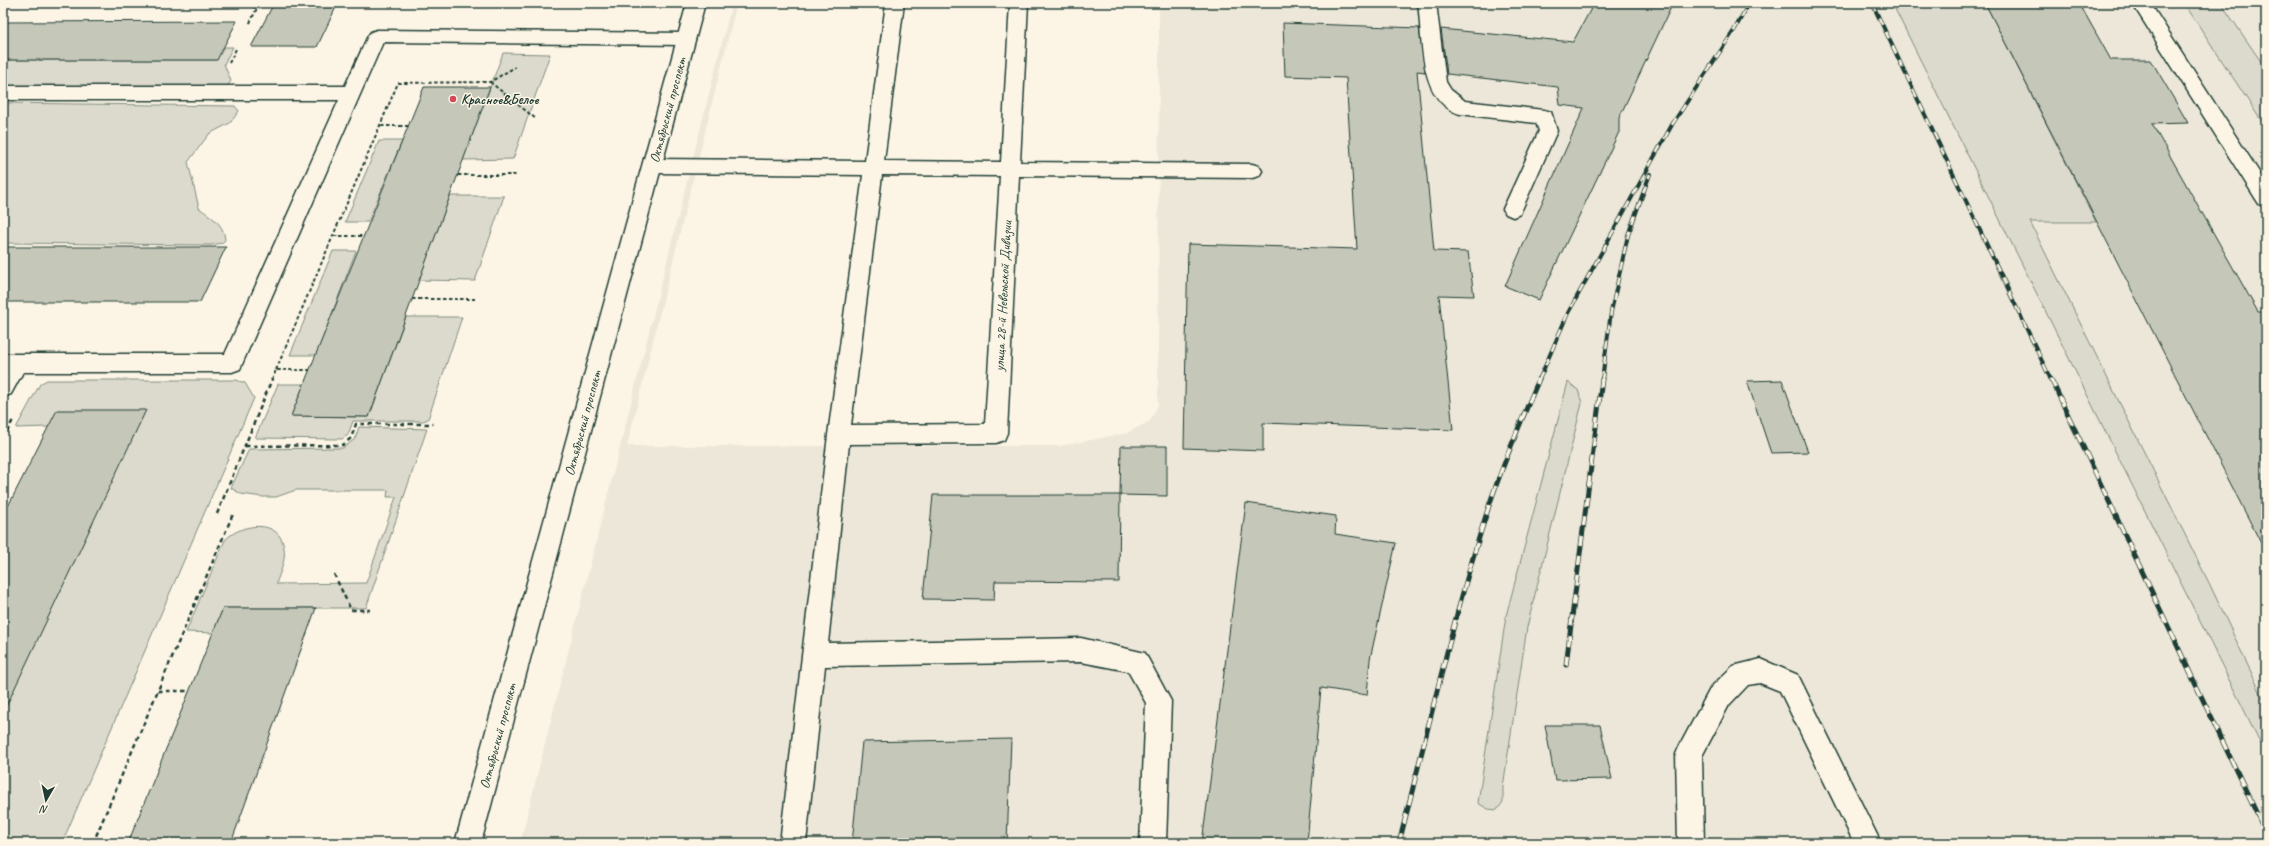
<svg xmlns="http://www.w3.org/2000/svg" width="2269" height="846" font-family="Caveat,sans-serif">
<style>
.built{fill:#ece7d8}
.green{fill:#dcdacc;stroke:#7e8c80}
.building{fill:#c5c7b9;stroke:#1f3d34}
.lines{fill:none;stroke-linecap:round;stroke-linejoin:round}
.minor-casing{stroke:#1f3d34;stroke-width:3}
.major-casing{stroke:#1f3d34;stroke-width:3}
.path-far1{stroke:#1f3d34;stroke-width:2;stroke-dasharray:3.5 2.5;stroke-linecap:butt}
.path{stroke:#1f3d34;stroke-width:2.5;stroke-dasharray:4.5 3.5;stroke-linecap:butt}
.minor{fill:#fcf5e5;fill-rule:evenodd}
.major{fill:#fcf5e5;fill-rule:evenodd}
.rail-far1-casing{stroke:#1f3d34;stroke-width:4}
.rail-casing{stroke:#1f3d34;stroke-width:5}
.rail-far1{stroke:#fcf5e5;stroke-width:2.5;stroke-dasharray:8;stroke-linecap:butt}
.rail{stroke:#fcf5e5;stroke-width:3.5;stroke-dasharray:10;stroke-linecap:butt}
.poi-dot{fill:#d1495b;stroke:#fcf5e5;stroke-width:1.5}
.labels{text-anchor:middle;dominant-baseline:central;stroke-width:3;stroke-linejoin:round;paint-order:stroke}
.poi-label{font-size:14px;font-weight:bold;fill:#1f3d34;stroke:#fcf5e5;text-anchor:start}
.street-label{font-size:14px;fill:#1f3d34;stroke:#fcf5e5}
</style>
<rect width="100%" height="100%" fill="#fcf5e5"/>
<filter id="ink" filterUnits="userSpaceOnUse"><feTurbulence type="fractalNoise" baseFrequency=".025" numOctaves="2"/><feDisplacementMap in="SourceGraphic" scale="8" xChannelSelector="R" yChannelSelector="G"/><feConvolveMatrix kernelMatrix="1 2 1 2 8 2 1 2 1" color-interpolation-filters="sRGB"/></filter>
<g filter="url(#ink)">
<!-- built -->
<path class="built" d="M732,3H737L627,446H1060L1127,433L1150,421L1158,405L1159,3H2266V843H520Z"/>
<!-- green -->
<path class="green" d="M1892,3H1985L2096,222H2030L2210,585L2266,704V754Z
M2184,3H2221L2266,69V128Z
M223,47H233L224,64L231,81L226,88H3V60H216Z
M503,53L550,54L513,159L463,160Z
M3,103L235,106L239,111L230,123L209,134L188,162L199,208C211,217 224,223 225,240L222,243L211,245L3,243Z
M379,141H402L368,222H345Z
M450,196H504L475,281L419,280Z
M333,251H356L316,355H290Z
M406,317H462L428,419L423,421H353L348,435L342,439L255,438L278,384H304L291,416L369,417Z
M47,380H236L245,383L254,398L62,843H3V713L49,427L16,428L40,384Z
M1568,382L1578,390L1582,403L1527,627L1503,787V802L1497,810L1488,809L1478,803L1506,616Z
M359,427L427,429L366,608H223L213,633L186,632L225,540C241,523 280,518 284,548C286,561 280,572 276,584L366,583L396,497H387L388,490H296L276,497H263L241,494L231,488L249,449L343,448L355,439Z"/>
<!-- building -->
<path class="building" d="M274,3H338L317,47H251Z
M1594,3H1673L1619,118V132L1539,300L1505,286L1584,108L1560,105L1558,87L1447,74L1441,29L1573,42Z
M1985,3H2079L2111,60H2151L2188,123L2152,124L2258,312H2266V553Z
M237,21L217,60H3V22Z
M1283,23L1419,28L1425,72L1417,71L1434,251L1468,252L1474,296L1439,295L1453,430L1263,423V451L1184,448L1188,244L1357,249L1346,78L1285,76Z
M424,87H490L369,417L291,416Z
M3,247H226L200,302H3Z
M1782,380L1808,452L1771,453L1747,381Z
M57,410H146L3,713V516Z
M1121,446H1167V496L1120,495Z
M933,495H1120L1119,582L995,581L994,600L923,599Z
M1246,503L1336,516L1335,534L1396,543L1370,659L1367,695L1321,688L1307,843H1202Z
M223,608H316L231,843H128Z
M1545,725H1600L1612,779L1555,780Z
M1011,739L1007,843H852L862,742Z"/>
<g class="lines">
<!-- minor casing -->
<g class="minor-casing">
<path id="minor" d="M886,3H904L884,161L1001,162L1010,3H1028L1020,162L1252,164L1259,166L1262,171L1259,176L1252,178L1019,176L1007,433L1004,440L996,443L849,444L828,643L1081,638L1145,653L1171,701L1166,843H1140L1146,703L1128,671L1081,662L825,666L806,843H780L828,435L863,175L653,173L646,171L643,166L646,161L653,159L865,161ZM882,175L1000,176L985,424L851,425Z
M1418,3H1436L1446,82L1451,90L1465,101L1544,110L1551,112L1557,131L1520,214L1513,217L1506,214L1503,209L1539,131L1536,123L1460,114C1418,101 1423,39 1418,3Z
M2132,3H2150L2266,183V207L2259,204Z
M377,30L686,33L692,35L695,39L692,43L686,45L383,42L240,369L232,372H23L11,394L3,397V354H225L339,100H3V86H345L368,36L371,32Z
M1761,659L1798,675L1881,843H1854L1780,691L1760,683L1748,685L1729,705L1702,756L1704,843H1678L1676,754L1680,745L1711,687L1733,666Z"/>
</g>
<!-- major casing -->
<g class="major-casing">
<path id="major" d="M687,3H705L481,843H455Z"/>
</g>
<!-- path-far1 -->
<path class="path-far1" d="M241,3L257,8L249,25
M3,4L241,3
M229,63L237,47
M490,82L536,119
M381,126H408
M458,175H517
M334,236H363
M412,299H475
M276,370L398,83L490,82L515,67
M272,380L276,370H310"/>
<!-- path -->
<path class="path" d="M3,439L14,418
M245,446L343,445L351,438L356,424H433
M217,514L272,379
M334,574L351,610H370
M158,691H189
M93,843L233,514"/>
<!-- minor -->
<use href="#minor" class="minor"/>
<!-- major -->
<use href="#major" class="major"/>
<!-- rail-far1 casing -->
<g class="rail-far1-casing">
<path id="rail-far1" d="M1872,3L2051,380
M1539,380L1568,313L1673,123L1735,29L1749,3
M1602,380L1611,312L1628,235L1650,174"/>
</g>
<!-- rail casing -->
<g class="rail-casing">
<path id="rail" d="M2051,379L2266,833
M1566,665L1602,379
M1399,843C1428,731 1453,616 1489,506C1503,463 1521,421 1539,379"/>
</g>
<!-- rail-far1 -->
<use href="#rail-far1" class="rail-far1"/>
<!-- rail -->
<use href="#rail" class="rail"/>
</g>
</g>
<!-- markers -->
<circle class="poi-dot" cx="453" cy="99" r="4"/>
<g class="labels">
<!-- poi labels -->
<g class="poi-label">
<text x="461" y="99">Красное&amp;Белое</text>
</g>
<!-- street labels -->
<g class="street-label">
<text transform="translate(668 110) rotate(-75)">Октябрьский проспект</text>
<text transform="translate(1003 296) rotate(-87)">улица 28-й Невельской Дивизии</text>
<text transform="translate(583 423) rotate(-75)">Октябрьский проспект</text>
<text transform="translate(498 736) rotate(-75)">Октябрьский проспект</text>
</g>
</g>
<!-- margin -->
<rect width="2269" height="846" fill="none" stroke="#fcf5e5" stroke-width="16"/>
<rect x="8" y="8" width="2253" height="830" fill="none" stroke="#1f3d34" stroke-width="1.5" filter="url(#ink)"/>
<!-- north arrow -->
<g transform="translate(46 800) rotate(189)" stroke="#fcf5e5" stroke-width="3" paint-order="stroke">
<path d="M0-3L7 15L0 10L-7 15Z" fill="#1f3d34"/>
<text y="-6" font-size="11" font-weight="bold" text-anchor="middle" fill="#1f3d34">N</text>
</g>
</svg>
